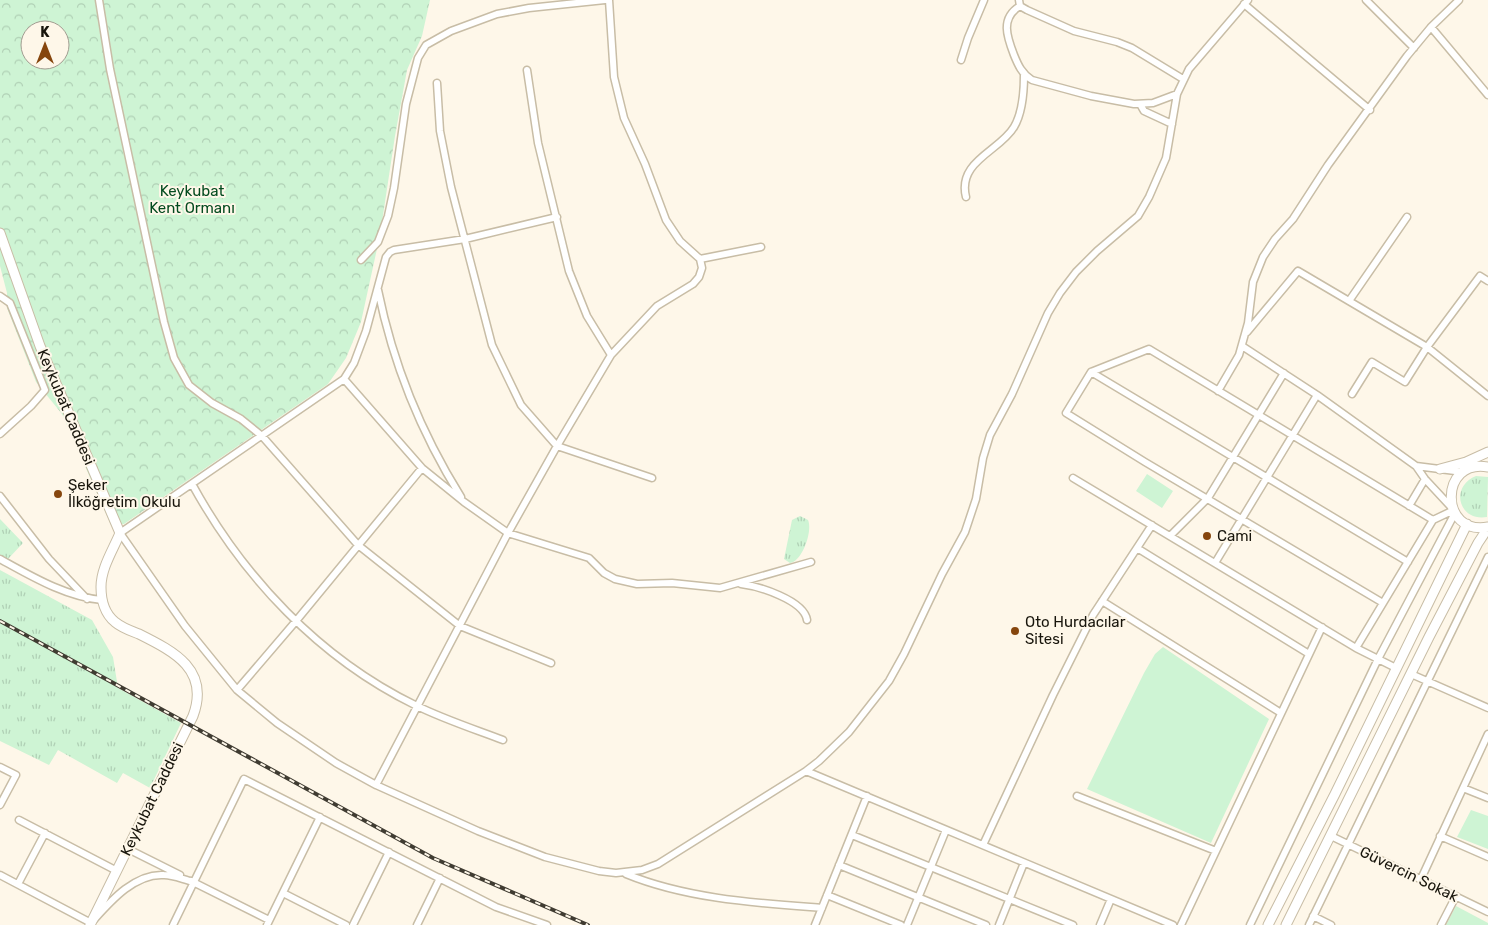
<svg xmlns="http://www.w3.org/2000/svg" width="1488" height="925" font-family="Rubik,sans-serif">
<style>
.grass{fill:url(#grass-tufts)}
.forest{fill:url(#forest-crowns);fill-rule:evenodd}
.park{fill:#cef4d4}
.lines{fill:none;stroke-linecap:round;stroke-linejoin:round}
.minor-casing{stroke:#c8bda6;stroke-width:9}
.tertiary-casing{stroke:#c8bda6;stroke-width:11}
.minor{stroke:#fff;stroke-width:6}
.tertiary{stroke:#fff;stroke-width:9}
.rail-casing{stroke:#403c32;stroke-width:4}
.rail{stroke:#fef7e9;stroke-width:2;stroke-dasharray:5.5;stroke-linecap:butt}
.poi-dot{fill:#86460d;stroke:#fef7e9;stroke-width:2}
.labels{text-anchor:middle;dominant-baseline:central;stroke-width:4;stroke-linejoin:round;paint-order:stroke}
.park-label{font-size:15px;fill:#044b1f;stroke:#fef7e9}
.street-label{font-size:15px;fill:#18150c;stroke:#fef7e9}
.poi-label{font-size:15px;fill:#18150c;stroke:#fef7e9;text-anchor:start}
</style>
<defs>
<pattern id="grass-tufts" width="24" height="20" patternUnits="userSpaceOnUse" patternTransform="scale(1.25)"><rect width="24" height="20" fill="#cef4d4"/><path d="M3 7l-1-3M5 7V3M7 7l1-3M15 17l-1-3M17 17v-4M19 17l1-3" fill="none" stroke="#b0d0b5"/></pattern>
<pattern id="forest-crowns" width="20" height="18" patternUnits="userSpaceOnUse" patternTransform="scale(1.25)"><rect width="20" height="18" fill="#cef4d4"/><path d="M2 6a3 3 0 1 1 6 0M12 15a3 3 0 1 1 6 0" fill="none" stroke="#b0d0b5"/></pattern>
</defs>
<rect width="100%" height="100%" fill="#fef7e9"/>
<!-- grass -->
<path class="grass" d="M1476,476L1488,477L1487,517C1459,522 1449,487 1476,476Z
M800,516L808,520C813,531 802,562 790,563L784,559L792,520Z
M0,519L23,543L8,559L0,555Z
M0,570L92,620L113,657L118,688L181,723L150,788L123,773L117,783L58,750L49,765L0,741Z"/>
<!-- forest -->
<path class="forest" d="M0,0H430L422,36L407,70L395,136L380,235L361,322L346,358L328,384L124,524L111,525L62,414L36,382L7,308V293L0,266ZM30,30H60V60H30Z"/>
<!-- park -->
<path class="park" d="M1147,474L1173,491L1162,508L1136,491Z
M1163,647L1269,719L1211,843L1087,789L1144,673L1155,654Z
M1471,810L1488,816V849L1457,837Z
M1456,906L1488,923V925H1446Z"/>
<g class="lines">
<!-- minor casing -->
<g class="minor-casing">
<path id="minor" d="M99,0L110,69L164,322L174,358L189,385L212,403L241,419L262,436L358,545L460,626L551,663
M1019,0L1020,6L1027,10L1074,31L1117,42L1132,48L1183,79
M1366,0L1414,48
M1244,4L1370,110
M1020,6C1000,18 1007,37 1014,55C1018,65 1022,74 1032,80L1091,96L1134,104L1153,103L1177,94
M1431,27L1488,95
M961,60L968,38L984,0
M527,70L538,143L569,271L587,316L611,355
M437,83L440,131L451,187L492,345L521,405L557,446L652,478
M1140,104L1144,111L1172,124
M966,197C957,161 1000,151 1014,127C1023,112 1024,92 1024,75
M557,217L465,239L394,250L390,252L386,257L366,331L354,363L344,379L120,533L185,626L237,690L277,723L336,763L376,785L478,831L545,857L599,871L616,873L642,870L658,864L806,771L819,761L849,732L889,681L904,654L942,574L965,532L976,499L983,458L990,435L1012,394L1048,313L1060,293L1076,272L1097,251L1138,216L1149,197L1166,158L1177,94L1189,69L1248,0
M700,259L761,247
M361,260L378,242L388,216L394,188L406,104L418,58L426,45L451,31L497,14L529,8L605,0
M378,290C393,364 421,433 461,497
M0,296L10,303L45,390L31,406L0,434
M1349,301L1407,217
M1247,332L1298,271L1427,347L1488,396
M1242,346L1317,395L1416,466L1425,479L1452,508
M1091,372L1408,562
M344,379L422,468L464,502L508,533L589,558L604,573L615,579L637,584L672,583L720,588L811,562
M1218,391L1239,355L1248,323L1253,282L1263,257L1275,239L1293,219L1328,165L1407,56L1431,27L1459,0
M1352,394L1372,362L1405,382L1427,347L1480,276L1488,281
M1416,466L1463,472
M1073,478L1356,648L1396,668
M192,484C243,577 319,658 415,705C443,719 474,729 503,740
M0,496L49,559L87,599
M1409,506L1425,479
M1170,536L1208,498L1284,373
M1137,548L1309,654
M0,559C31,576 66,597 102,600
M1215,563L1317,395
M741,584C758,586 804,600 807,620
M1102,601L1281,713
M1383,603L1145,462L1066,413L1091,372L1149,349L1433,520
M1356,648L1433,520L1454,510
M1411,674L1488,708
M237,690L296,621L422,468
M0,767L16,775L0,805
M806,771L1173,925
M376,785L508,533L557,446L611,355L657,306L693,284L699,277L702,268L700,259L680,241L666,220L645,164L624,118L614,77L609,0
M1463,788L1488,798
M1077,796L1216,851
M19,820L117,871
M852,835L1073,925
M1331,836L1488,912
M1440,836L1488,857
M983,845L1053,695L1093,615L1152,525
M128,849L180,875
M839,865L986,925
M626,874C687,899 757,903 822,908
M0,875L91,923C109,903 134,873 164,875C174,875 184,880 194,882
M1421,879L1488,734
M191,881L269,920
M18,884L45,833
M283,893L346,925
M827,895L901,925
M1313,916L1331,925
M173,925L244,779L496,907L547,925
M267,925L320,817
M353,925L389,852
M417,925L440,878
M815,925L867,796
M907,925L946,830
M999,925L1024,863
M1100,925L1111,899
M1181,925L1322,627
M1250,925L1378,659L1455,513
M1309,925L1488,557
M1441,925L1456,896"/>
</g>
<!-- tertiary casing -->
<g class="tertiary-casing">
<path id="tertiary" d="M0,233L40,346L120,533C113,550 101,568 101,587C101,600 105,614 115,622C122,628 131,631 139,634C175,652 210,670 193,716L90,925
M1488,467C1439,458 1439,536 1488,527
M1440,469L1466,462L1488,452
M1268,925L1335,794L1467,524
M1286,925L1429,637L1478,543L1488,528"/>
</g>
<!-- minor -->
<use href="#minor" class="minor"/>
<!-- tertiary -->
<use href="#tertiary" class="tertiary"/>
<!-- rail casing -->
<g class="rail-casing">
<path id="rail" d="M0,621L433,858L588,925"/>
</g>
<!-- rail -->
<use href="#rail" class="rail"/>
</g>
<!-- markers -->
<g class="poi-dot">
<circle cx="58" cy="494" r="5"/>
<circle cx="1207" cy="536" r="5"/>
<circle cx="1015" cy="631" r="5"/>
</g>
<g class="labels">
<!-- park labels -->
<g class="park-label">
<text x="192" y="191">Keykubat<tspan x="192" dy="17">Kent Ormanı</tspan></text>
</g>
<!-- street labels -->
<g class="street-label">
<text transform="translate(66 407) rotate(67)">Keykubat Caddesi</text>
<text transform="translate(152 799) rotate(-64)">Keykubat Caddesi</text>
<text transform="translate(1409 874) rotate(26)">Güvercin Sokak</text>
</g>
<!-- poi labels -->
<g class="poi-label">
<text x="68" y="485">Şeker<tspan x="68" dy="17">İlköğretim Okulu</tspan></text>
<text x="1217" y="536">Cami</text>
<text x="1025" y="622">Oto Hurdacılar<tspan x="1025" dy="17">Sitesi</tspan></text>
</g>
</g>
<!-- north arrow -->
<g transform="translate(45 45)"><circle r="24" fill="#fef7e9" stroke="#a29d91"/>
<path d="M0-4L9 19L0 12L-9 19Z" fill="#86460d"/>
<text y="-8" font-size="14" font-weight="bold" text-anchor="middle" fill="#18150c">K</text>
</g>
</svg>
